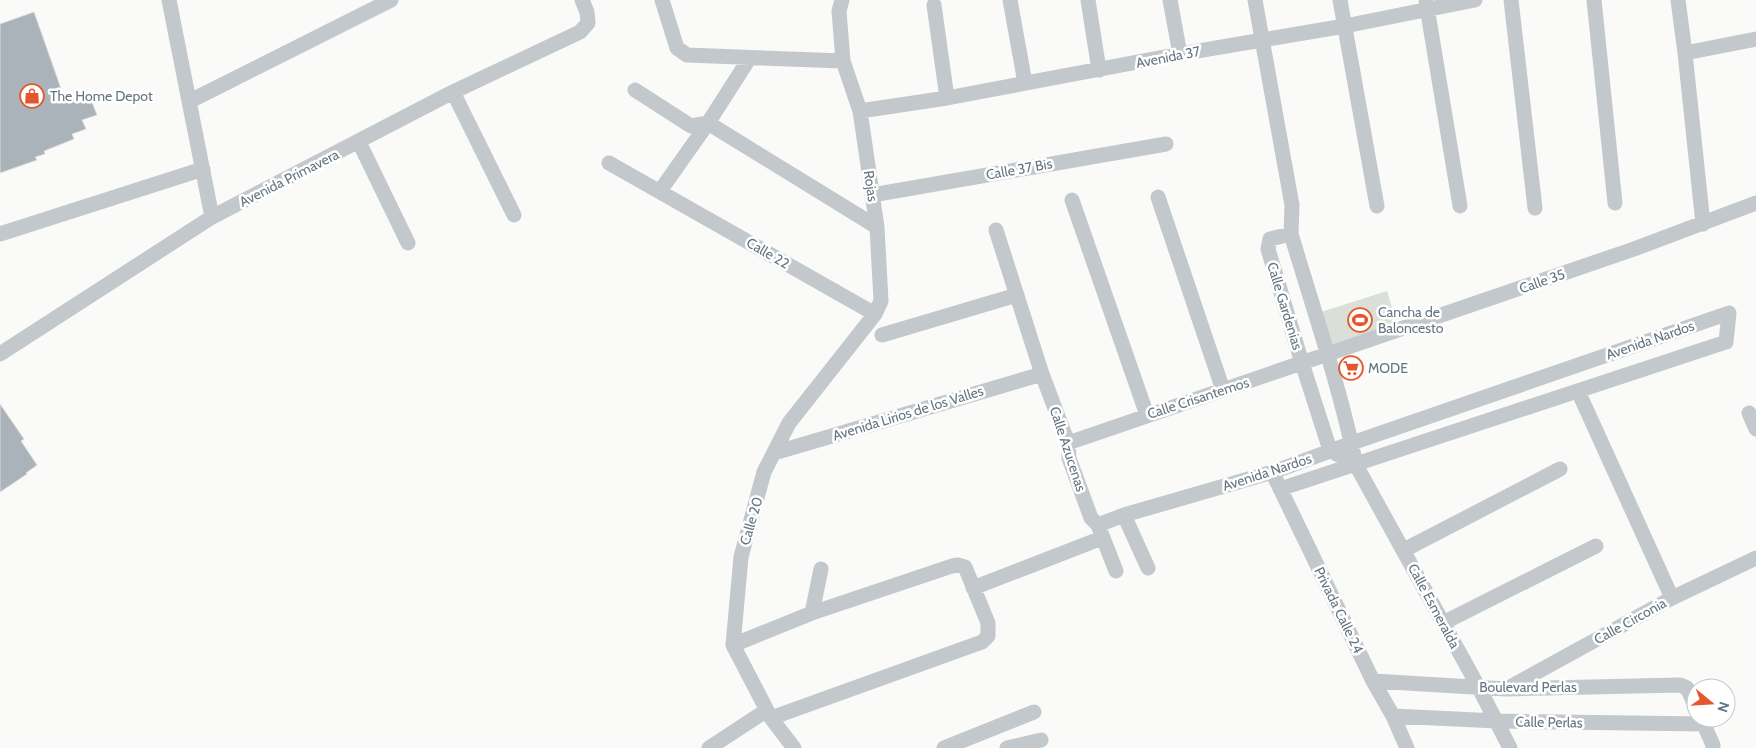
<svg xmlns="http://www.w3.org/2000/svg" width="1756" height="748" font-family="Cabin,sans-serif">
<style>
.pitch{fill:#dadfd7}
.building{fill:#aab3b9;stroke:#dcdcda}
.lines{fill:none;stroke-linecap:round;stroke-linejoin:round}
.minor{stroke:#c3c8cc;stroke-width:15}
.labels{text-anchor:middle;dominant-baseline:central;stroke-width:5;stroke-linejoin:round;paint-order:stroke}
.street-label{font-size:14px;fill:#657683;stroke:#fff}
.poi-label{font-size:14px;fill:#657683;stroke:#fff;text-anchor:start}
</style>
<rect width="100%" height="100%" fill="#fafaf8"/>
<!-- pitch -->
<path class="pitch" d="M1387,291L1398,328L1333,349L1321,312Z"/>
<!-- building -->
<path class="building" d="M34,12L65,100L88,92L97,115L82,120L86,129L72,134L74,139L44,151L45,154L35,157L37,160L0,173V24Z
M1358,360L1362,370L1344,376L1341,365Z
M0,404L24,439L21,441L37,465L26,473L27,474L0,492Z"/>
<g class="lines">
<!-- minor -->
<path class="minor" d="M169,0L212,217
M662,0L677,48L687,55L843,61
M1010,0L1025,83
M1088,0L1099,70
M1170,0L1180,54
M1255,0L1292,205L1291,234
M1340,0L1377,206
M1511,0L1535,208
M1594,0L1615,203
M1678,0L1685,53L1703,224
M1426,1L1460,206
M934,5L947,98
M1685,53L1756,39
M635,90L691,126L708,123L877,227
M453,92L514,215
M190,101L391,0
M860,111L947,98L1180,54L1345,26L1475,0
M359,142L408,243
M609,163L875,314
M660,191L708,123L749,59
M872,195L1166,144
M1158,197L1223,390
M1072,200L1147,415
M996,230L1042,374L1068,443L1069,458L1091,518L1098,525L1116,571
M0,234L203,169
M882,335L1017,295
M0,354L212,217L453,92L580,32L588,23L587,12L582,0
M1578,391L1672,598
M1749,413L1756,429
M1068,443L1634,249L1756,203
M774,453L1042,374
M1356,465L1330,450L1302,363L1268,249L1270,239L1291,234C1314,311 1340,387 1356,465L1479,688L1510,748
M1276,480L1373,681L1393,716L1407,748
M1124,515L1148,568
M1098,525L1124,515L1273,472L1352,443L1729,313L1726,342L1280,489
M1404,550L1560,469
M973,588L1102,538
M812,613L821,569
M1443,623L1596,546
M733,645L812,613L952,566L958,565L965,567L988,623V636L982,642L771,718
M1373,681L1506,689L1680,685L1687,688L1696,707
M1510,687L1672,598L1756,558
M1393,716L1497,721L1704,724
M1701,718L1713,745V748
M709,748L767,710
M794,748L771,718L733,645L741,557L764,472L789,423L875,314L881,301L877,227L860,111L843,61L839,11L842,0
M944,748L1034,712
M1007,748L1041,740"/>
</g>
<!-- icons -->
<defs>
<g id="shop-ring" transform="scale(1.25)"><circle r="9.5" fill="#fff" stroke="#e4572e" stroke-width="1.5"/><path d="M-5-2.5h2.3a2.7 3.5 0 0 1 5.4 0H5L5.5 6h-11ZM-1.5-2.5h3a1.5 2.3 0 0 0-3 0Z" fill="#e4572e"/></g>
<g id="stadium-ring" transform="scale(1.25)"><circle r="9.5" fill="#fff" stroke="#e4572e" stroke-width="1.5"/><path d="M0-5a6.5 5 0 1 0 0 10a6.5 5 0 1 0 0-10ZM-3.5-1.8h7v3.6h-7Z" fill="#e4572e"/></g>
<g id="supermarket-ring" transform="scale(1.25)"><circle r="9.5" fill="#fff" stroke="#e4572e" stroke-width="1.5"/><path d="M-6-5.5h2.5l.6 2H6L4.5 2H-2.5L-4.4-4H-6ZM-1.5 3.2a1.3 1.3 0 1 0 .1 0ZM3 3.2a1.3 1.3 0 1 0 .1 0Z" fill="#e4572e"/></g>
</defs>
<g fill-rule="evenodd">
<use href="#shop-ring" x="32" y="96"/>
<use href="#stadium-ring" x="1360" y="320"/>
<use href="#supermarket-ring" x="1351" y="368"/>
</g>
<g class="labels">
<!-- street labels -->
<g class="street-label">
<text transform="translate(1168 57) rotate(-11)">Avenida 37</text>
<text transform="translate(1019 169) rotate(-10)">Calle 37 Bis</text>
<text transform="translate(289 178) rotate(-27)">Avenida Primavera</text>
<text transform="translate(871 186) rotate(82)">Rojas</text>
<text transform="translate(768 253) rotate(30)">Calle 22</text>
<text transform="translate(1542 281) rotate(-19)">Calle 35</text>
<text transform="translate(1285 306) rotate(73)">Calle Gardenias</text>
<text transform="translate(1650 340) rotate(-19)">Avenida Nardos</text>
<text transform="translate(1198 398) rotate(-18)">Calle Crisantemos</text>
<text transform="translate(908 413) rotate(-17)">Avenida Lirios de los Valles</text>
<text transform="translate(1068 449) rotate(72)">Calle Azucenas</text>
<text transform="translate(1267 472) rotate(-18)">Avenida Nardos</text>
<text transform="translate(751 521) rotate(-74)">Calle 20</text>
<text transform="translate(1434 606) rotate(62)">Calle Esmeralda</text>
<text transform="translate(1339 610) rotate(64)">Privada Calle 24</text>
<text transform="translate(1630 621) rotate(-29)">Calle Circonia</text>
<text x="1528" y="687">Boulevard Perlas</text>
<text transform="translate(1549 722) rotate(1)">Calle Perlas</text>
</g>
<!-- poi labels -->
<g class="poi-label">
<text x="50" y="96">The Home Depot</text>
<text x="1378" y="312">Cancha de<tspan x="1378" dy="16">Baloncesto</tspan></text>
<text x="1368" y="368">MODE</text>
</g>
</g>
<!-- north arrow -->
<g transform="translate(1711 703) rotate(108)"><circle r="24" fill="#ffffff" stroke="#c1c8cd"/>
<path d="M0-4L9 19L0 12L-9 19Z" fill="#e4572e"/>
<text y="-8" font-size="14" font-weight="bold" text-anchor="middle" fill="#657683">N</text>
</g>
</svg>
